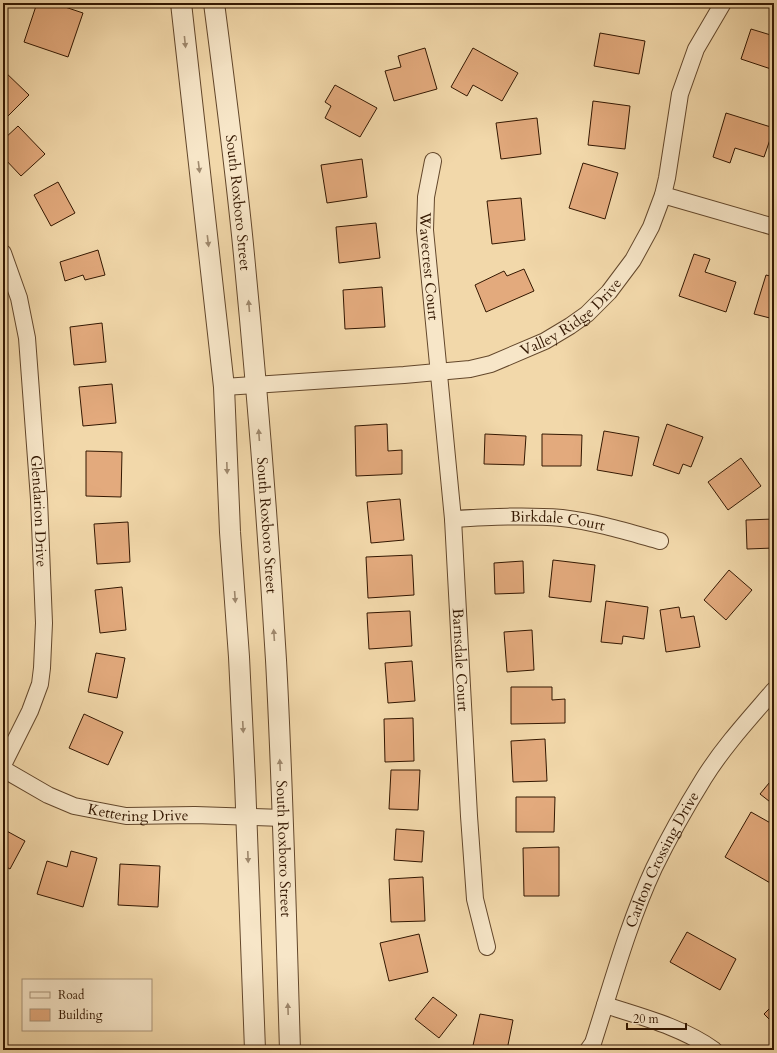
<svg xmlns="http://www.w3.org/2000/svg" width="777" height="1053" font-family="Cardo,serif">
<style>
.building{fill:#e3aa7d;stroke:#331701}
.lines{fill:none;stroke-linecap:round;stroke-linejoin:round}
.minor-casing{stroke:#63472b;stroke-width:18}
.tertiary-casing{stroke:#63472b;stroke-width:22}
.minor{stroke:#f7e6c8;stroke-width:16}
.tertiary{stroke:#f7e6c8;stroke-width:20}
.oneway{fill:#9f896e}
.labels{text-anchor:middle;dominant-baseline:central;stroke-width:3.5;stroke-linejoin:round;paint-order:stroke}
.street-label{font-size:15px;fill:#331701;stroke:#f7e6c8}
</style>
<rect width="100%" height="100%" fill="#f2d8aa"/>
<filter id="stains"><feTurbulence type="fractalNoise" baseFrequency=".005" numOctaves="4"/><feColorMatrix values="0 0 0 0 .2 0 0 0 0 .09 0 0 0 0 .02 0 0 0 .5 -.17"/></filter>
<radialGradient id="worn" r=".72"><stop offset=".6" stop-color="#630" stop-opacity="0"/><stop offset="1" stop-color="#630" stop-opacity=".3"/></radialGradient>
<!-- building -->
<path class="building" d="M37,3H53L83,13L68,57L24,42Z
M751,29L774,36V70L741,59Z
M600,33L645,41L639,74L594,66Z
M425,48L437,89L394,101L385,71L401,67L398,56Z
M473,48L518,73L502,101L473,85L467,96L451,87Z
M3,70L29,95L3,121Z
M335,85L377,108L360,137L325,118L331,106L325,102Z
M593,101L630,106L625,149L588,145Z
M726,113L774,128L764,157L735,148L730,163L713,157Z
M537,118L541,154L501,159L496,123Z
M18,126L45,154L21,176L3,157V140Z
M362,159L367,197L327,203L321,165Z
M583,163L618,173L605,219L569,208Z
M58,182L75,213L51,226L34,195Z
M521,198L525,240L492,244L487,201Z
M376,223L380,258L339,263L336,227Z
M98,250L105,275L85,280L83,275L65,281L60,262Z
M694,254L710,259L705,272L736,282L726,312L679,296Z
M524,269L534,291L486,312L475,285L504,271L507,276Z
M766,275L774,277V319L754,314Z
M382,287L385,327L345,329L343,290Z
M102,323L106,362L74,365L70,327Z
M112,384L116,423L83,426L79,387Z
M387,424L388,451L402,450V474L356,476L355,426Z
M667,424L703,437L691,467L683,464L679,474L653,465Z
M604,431L639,437L632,476L597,470Z
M485,434L526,436L524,465L484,464Z
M542,434L582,435L581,466H542Z
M86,451L122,452L121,497L86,496Z
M741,458L761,486L728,510L708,482Z
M400,499L404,540L371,543L367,502Z
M774,519V548L747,549L746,520Z
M128,522L130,562L97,564L94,524Z
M412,555L414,595L368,598L366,557Z
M553,560L595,565L591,602L549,597Z
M523,561L524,593L495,594L494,563Z
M729,570L752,590L726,620L704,600Z
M122,587L126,630L100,633L95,590Z
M606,601L648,607L644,639L623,636L622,644L601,642Z
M679,607L681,618L694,616L700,647L666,652L660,610Z
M410,611L412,646L369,649L367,613Z
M532,630L534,670L507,672L504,632Z
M96,653L125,658L117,698L88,692Z
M412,661L415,701L388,703L385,663Z
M511,687H552V700L565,699V723L511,724Z
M84,714L123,732L108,765L69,748Z
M413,718L414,761L385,762L384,719Z
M545,739L547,781L513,782L511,741Z
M391,770H420L418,810L389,809Z
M774,777V805L760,794Z
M516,797H555L554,832H516Z
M751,812L774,825V880L772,884L725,857Z
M3,829L25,841L10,869L3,865Z
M396,829L424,831L422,862L394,860Z
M559,847V896H524L523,848Z
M71,851L97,858L83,907L37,894L47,861L67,867Z
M120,864L160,866L158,907L118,905Z
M423,877L425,921L391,922L389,879Z
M687,932L736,959L720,990L670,962Z
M419,934L428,972L389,981L380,943Z
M433,997L457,1015L439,1038L415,1019Z
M774,1004V1024L764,1014Z
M480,1014L513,1020L507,1050H472Z"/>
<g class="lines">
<!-- minor casing -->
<g class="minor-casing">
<g id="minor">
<path id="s1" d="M433,161L426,197L425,230L453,519L469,816L475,899L487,947"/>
<path d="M663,195L774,227"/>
<path id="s2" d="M3,253L19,298L27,338L39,499L44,623L42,668L40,684L30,711L3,765"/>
<path id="s3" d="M224,387L404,375L470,369L491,364L545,341L570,326L587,314L609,292L633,260L651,227L663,195L667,178L680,94L696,49L723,3"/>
<path id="s4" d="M453,519C489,517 526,515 562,518C596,522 628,532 660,541"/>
<path id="s5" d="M3,769L48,795L74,806L126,816L195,815L283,818"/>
<path d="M605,1005C642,1017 682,1027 714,1050"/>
<path id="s6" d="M588,1050L593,1043C612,984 628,924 654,868C669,837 686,807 704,778C724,746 750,718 774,690"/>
</g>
</g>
<!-- tertiary casing -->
<g class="tertiary-casing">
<g id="tertiary">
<path d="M181,3L224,387L230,532L239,657L245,781L255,1050"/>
<path id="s7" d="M214,3C225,87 236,171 244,255C257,389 268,525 276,660C283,790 286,920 290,1050"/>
</g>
</g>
<!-- minor -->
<use href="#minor" class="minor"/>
<!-- tertiary -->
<use href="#tertiary" class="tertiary"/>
</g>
<!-- one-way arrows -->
<defs><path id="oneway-solid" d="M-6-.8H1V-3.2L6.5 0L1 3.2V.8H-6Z"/></defs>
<g class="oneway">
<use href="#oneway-solid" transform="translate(185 42) rotate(84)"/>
<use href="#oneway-solid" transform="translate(199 167) rotate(83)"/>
<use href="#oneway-solid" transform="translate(208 241) rotate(83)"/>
<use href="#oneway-solid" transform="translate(249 306) rotate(-95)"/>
<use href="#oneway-solid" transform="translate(259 435) rotate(-94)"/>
<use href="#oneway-solid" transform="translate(227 468) rotate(88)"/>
<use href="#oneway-solid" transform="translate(235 597) rotate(86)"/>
<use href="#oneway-solid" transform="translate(274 635) rotate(-94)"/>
<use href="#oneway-solid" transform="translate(243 727) rotate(87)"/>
<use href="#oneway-solid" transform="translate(280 765) rotate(-93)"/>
<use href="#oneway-solid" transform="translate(248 857) rotate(88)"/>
<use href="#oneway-solid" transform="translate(288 1009) rotate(-92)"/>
</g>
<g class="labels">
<!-- street labels -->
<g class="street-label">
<text stroke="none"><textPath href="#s7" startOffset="201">South Roxboro Street</textPath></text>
<text stroke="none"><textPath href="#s1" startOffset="106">Wavecrest Court</textPath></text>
<text stroke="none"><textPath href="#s3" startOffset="362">Valley Ridge Drive</textPath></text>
<text stroke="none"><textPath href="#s2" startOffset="262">Glendarion Drive</textPath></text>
<text stroke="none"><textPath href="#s4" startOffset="105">Birkdale Court</textPath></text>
<text stroke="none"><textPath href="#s7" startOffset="525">South Roxboro Street</textPath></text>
<text stroke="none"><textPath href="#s1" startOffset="501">Barnsdale Court</textPath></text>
<text stroke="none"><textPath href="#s5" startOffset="145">Kettering Drive</textPath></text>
<text stroke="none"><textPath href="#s7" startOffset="849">South Roxboro Street</textPath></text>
<text stroke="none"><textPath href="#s6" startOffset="205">Carlton Crossing Drive</textPath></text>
</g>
</g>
<!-- margin -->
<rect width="777" height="1053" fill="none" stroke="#f2d8aa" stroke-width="16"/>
<rect x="4" y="4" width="769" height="1045" fill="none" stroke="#331701" stroke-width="2"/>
<rect x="8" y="8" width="761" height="1037" fill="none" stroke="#331701"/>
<!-- legend -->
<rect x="22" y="979" width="130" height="52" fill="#f7e6c8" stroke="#a99378"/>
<rect x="30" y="992" width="20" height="6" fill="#f7e6c8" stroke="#a99378"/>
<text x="58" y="999" font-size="12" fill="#331701">Road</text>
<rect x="30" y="1009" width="20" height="12" fill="#e3aa7d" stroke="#a99378"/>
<text x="58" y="1019" font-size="12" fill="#331701">Building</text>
<!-- scale -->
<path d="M627 1023v6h59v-6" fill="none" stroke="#331701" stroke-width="2"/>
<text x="633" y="1023" font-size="12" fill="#331701" stroke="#f7e6c8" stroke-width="3" paint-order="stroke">20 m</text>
<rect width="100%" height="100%" filter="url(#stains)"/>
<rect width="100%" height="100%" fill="url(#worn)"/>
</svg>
